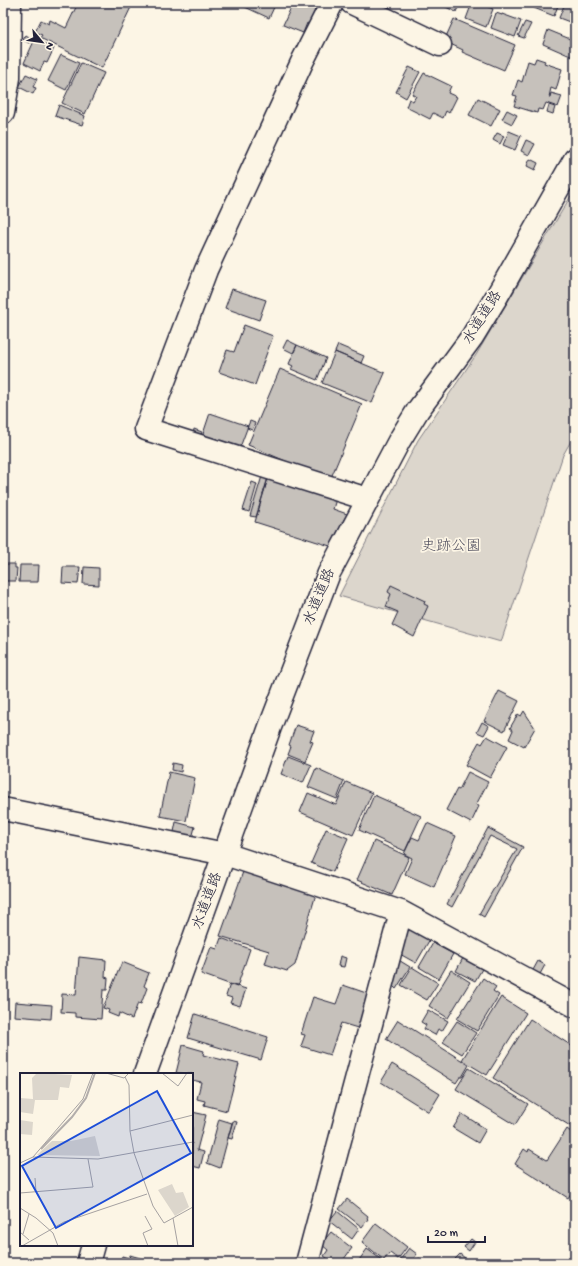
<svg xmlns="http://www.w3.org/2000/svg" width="578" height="1266" font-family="'Gochi Hand','Klee One',sans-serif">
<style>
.green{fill:#dcd6cc;stroke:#7f7c84}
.building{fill:#c6c1bb;stroke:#22223b}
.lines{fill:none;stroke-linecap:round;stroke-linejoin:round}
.minor-casing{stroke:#22223b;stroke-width:25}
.minor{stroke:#fcf5e5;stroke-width:22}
.labels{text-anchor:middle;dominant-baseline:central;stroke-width:3.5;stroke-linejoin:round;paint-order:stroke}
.street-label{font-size:15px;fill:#22223b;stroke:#fcf5e5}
.park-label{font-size:15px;fill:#504f5f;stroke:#fcf5e5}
.inset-river{fill:none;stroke:#b2adab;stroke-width:2}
.inset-road{fill:none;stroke:#a5a1a1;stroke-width:1}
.view{fill:#1d4ed8;fill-opacity:0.15;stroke:#1d4ed8;stroke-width:2}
.inset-edge{fill:none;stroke:#22223b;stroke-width:2}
</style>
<rect width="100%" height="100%" fill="#fcf5e5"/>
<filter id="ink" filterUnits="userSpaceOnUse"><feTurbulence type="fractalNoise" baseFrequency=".025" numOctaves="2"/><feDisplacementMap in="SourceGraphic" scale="8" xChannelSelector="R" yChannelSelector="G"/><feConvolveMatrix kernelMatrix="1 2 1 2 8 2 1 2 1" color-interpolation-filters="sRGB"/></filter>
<g filter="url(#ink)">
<!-- green -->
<path class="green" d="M575,189V434L563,455L501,642L339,596L418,440L476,355Z"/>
<!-- building -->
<path class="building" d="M78,3H133L102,68L40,38L42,35L35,32L41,20L49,24L50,20L66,28Z
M247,3H276L269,18L245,7Z
M293,3H310L317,6L309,24L307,23L303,33L283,25Z
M438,3H460L456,12Z
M472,3H479L493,9L486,27L466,19Z
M536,3H559L554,16L534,8Z
M565,3L575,6V24L559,18Z
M496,13L502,15V14L521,21L515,37L491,28Z
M454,19L515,45L504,70L462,52L463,50L444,41Z
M525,22L531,24L524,38L518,36Z
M548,30L575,41V58L543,44Z
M26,35L32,39L29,43L23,40Z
M35,39L54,48L47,63L44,62L40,71L24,63Z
M61,55L79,63L66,90L48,81Z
M536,58L545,61L544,63L562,69L556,90L551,88L549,97H550L551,93L562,96L558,107L546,103L543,110L538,109L537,113L514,106L517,96L513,95L518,80L522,82L528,61L534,63Z
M81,63L104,73L85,114L62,103Z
M409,67L420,72L406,98L396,92Z
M424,73L451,86L448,93L457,97L449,113L446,111L443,118L433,113L430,119L406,107L409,99L413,101L416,96L412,94Z
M26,74L37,79L33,87L36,88L33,94L19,87Z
M478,98L500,109L491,126L469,115Z
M59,105L85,116L82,125L55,116Z
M549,105L555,107L553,114L547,112Z
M507,110L517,115L512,124L502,119Z
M509,131L521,136L515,150L503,145Z
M497,133L504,136L500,144L493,140Z
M526,140L535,144L529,155L521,151Z
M530,159L538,163L535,170L527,166Z
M232,289L266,300L259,320L225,308Z
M244,325L273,336L255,385L219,372L227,350L234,352Z
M287,340L297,345L293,353L283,348Z
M297,345L326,358L317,380L291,369L293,366L289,364Z
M338,345L364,356L361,363L335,352Z
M335,352L385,373L372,403L322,383Z
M280,369L362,404L330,480L248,445Z
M210,413L248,426L239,450L202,437Z
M250,421L255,423L252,430L247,428Z
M194,429L202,432L200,438L193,435Z
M262,476L268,478L256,517L250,516Z
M268,478L336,499L333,509L347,514L330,546L255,522Z
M252,482L257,484L249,512L243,510Z
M3,564H15V568H17L16,581H3Z
M20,565H39L38,582H19Z
M63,567H80L78,584L62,583Z
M84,567L99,568V585L83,584Z
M391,585L425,601L424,604L428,606L414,637L392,625L398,612L386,607L391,594L388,592Z
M499,691L519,701L504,731L484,721Z
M524,711L535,728L524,747L509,739L513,730L510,728L518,714L521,716Z
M482,722L489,726L484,735L477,732Z
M296,725L314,731L310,741L313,742L305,761L288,754L291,746L289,745Z
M487,736L507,747L490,778L466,765L479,742L482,744Z
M288,756L311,765L303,783L281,774Z
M173,763L182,765L181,772L172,770Z
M316,768L344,781L337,799L308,787Z
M169,772L195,778L186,821L160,816Z
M468,772L488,782L476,805L479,806L471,823L446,810L457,789L459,790Z
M346,782L372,793L353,835L300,812L308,793L336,805Z
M374,795L421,816L405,851L359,830Z
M176,822L195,827L191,842L173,837Z
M427,823L456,836L434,887L405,874L412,858L404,854L412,837L419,840Z
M488,828L523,847L484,917L479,914L517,849L490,836L452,907L447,904Z
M326,829L348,838L333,872L311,863Z
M374,841L409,857L392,895L357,880Z
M244,869L316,894L295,965L287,971L265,964L269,951L220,936Z
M408,927L430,939L416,963L398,953Z
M221,938L250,949L237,987L201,974L211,947L217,949Z
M433,943L453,954L439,979L419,967Z
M340,956L346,958L344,967L338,966Z
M79,957L106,960L105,977L108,978L107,990H103L101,1019L75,1017V1013L61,1012L62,994L76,995Z
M463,958L482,969L475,981L456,971Z
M397,959L410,967L396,989L393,986Z
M538,961L545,965L539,976L532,972Z
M122,962L149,973L144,986L147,988L141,1004L138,1003L132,1019L119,1013L118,1017L108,1013L109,1010L103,1008Z
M412,967L438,983L427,1000L401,985Z
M451,970L470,982L448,1018L429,1006Z
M483,978L496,987L493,991L499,995L477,1031L457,1019Z
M230,984L246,989L240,1006L230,1003L232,998L226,996Z
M343,985L372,995L361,1029L341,1023L330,1055L301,1046L305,1035L301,1034L313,997L336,1004Z
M501,997L526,1013L487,1075L462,1060Z
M15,1002L52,1005L51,1019L14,1016Z
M428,1010L448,1021L442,1031L438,1029L435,1035L424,1029L426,1025L421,1022Z
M195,1014L268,1037L261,1060L188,1038Z
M530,1019L575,1048V1129L493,1078Z
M398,1020L469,1065L462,1077H460L456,1083L386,1039Z
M457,1021L476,1033L462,1054L443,1042Z
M183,1045L204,1051L203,1055L239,1064L227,1111L204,1105L205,1101L197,1099L201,1082L192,1080V1074L176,1073Z
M392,1064L440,1094L429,1112L381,1082Z
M469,1068L528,1104L515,1125L456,1089Z
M192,1112L206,1115L197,1150L204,1152L200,1168L192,1166Z
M462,1114L486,1129L478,1143L453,1128Z
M219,1119L232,1123L220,1168L207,1163Z
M233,1121L237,1122L232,1139L228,1138Z
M567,1129L575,1135V1181L574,1184L575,1187L568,1198L515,1164L524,1149L528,1152L529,1149L547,1160Z
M347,1199L368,1216L367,1218L368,1219L362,1227L339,1209Z
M337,1211L359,1229L352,1239L329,1221Z
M376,1223L407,1247L398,1259L390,1253L384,1260L362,1242Z
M331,1232L352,1248L341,1263H334L324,1256L328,1250L321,1244Z
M471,1239L475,1242L469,1251L464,1247Z
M409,1248L417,1254L410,1263H404L400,1260Z
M367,1249L383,1261L381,1263H357Z
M460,1254L466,1259L463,1263H459L455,1259Z
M130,1255L140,1258L139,1263H120L122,1256L129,1258Z
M419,1258L425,1263H415Z"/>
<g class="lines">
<!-- minor casing -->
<g class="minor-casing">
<path id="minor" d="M332,3L303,60L206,270L146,429L367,499
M352,3L440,45
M3,113L9,78L10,3
M3,809L225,854L401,912L575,1006
M145,1074L270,727L329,573L399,441L418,410L472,337L497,296L575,159
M88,1263L93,1245
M307,1263L401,912"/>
</g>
<!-- minor -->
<use href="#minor" class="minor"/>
</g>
</g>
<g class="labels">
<!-- street labels -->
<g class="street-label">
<text transform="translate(483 318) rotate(-58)">水道道路</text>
<text transform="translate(320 597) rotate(-68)">水道道路</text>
<text transform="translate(208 901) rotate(-70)">水道道路</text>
</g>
<!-- park labels -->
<g class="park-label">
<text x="451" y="547">史跡公園</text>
</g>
</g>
<!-- overview -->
<g transform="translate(20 1073)">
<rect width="173" height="173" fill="#fcf5e5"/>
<path d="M17,0L52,2L49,15L40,14L38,27H15L13,41L0,39V25L13,26L12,5ZM0,47L13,49L12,62L0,61ZM75,63L80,83L17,82L32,68H51ZM152,111L156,120L163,119L169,134L155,143L138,117Z" fill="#dcd6cc"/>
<path class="inset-river" d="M21,76L52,44L66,25L75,0"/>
<path class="inset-road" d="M86,0L104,5L109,0M142,0L158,13L167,0M105,4L109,12L110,58L114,80L133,133L144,150L173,134M110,58L173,42M13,84L63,26L73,0M0,90L13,84L78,86L173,69M15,105L16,119M0,120L73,114L68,86M0,135L16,145L33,160L38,173M125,143L132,156L123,160L128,173M153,145L158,173M0,159L9,167M3,161L9,141M2,173L44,149L127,121"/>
<path class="view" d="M137,18L171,80L36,155L2,93Z"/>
<rect width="173" height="173" class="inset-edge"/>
</g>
<!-- margin -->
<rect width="578" height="1266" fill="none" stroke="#fcf5e5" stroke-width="16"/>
<rect x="8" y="8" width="562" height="1250" fill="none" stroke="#22223b" stroke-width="1.5" filter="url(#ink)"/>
<!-- north arrow -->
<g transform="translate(42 42) rotate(119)" stroke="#fcf5e5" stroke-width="3" paint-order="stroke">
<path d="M0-3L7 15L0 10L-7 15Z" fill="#22223b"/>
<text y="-6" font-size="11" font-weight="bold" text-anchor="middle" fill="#22223b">N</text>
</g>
<!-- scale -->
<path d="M428 1236v6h57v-6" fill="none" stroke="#22223b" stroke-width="2"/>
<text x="434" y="1236" font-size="12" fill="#22223b" stroke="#fcf5e5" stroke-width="3" paint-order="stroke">20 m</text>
</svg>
